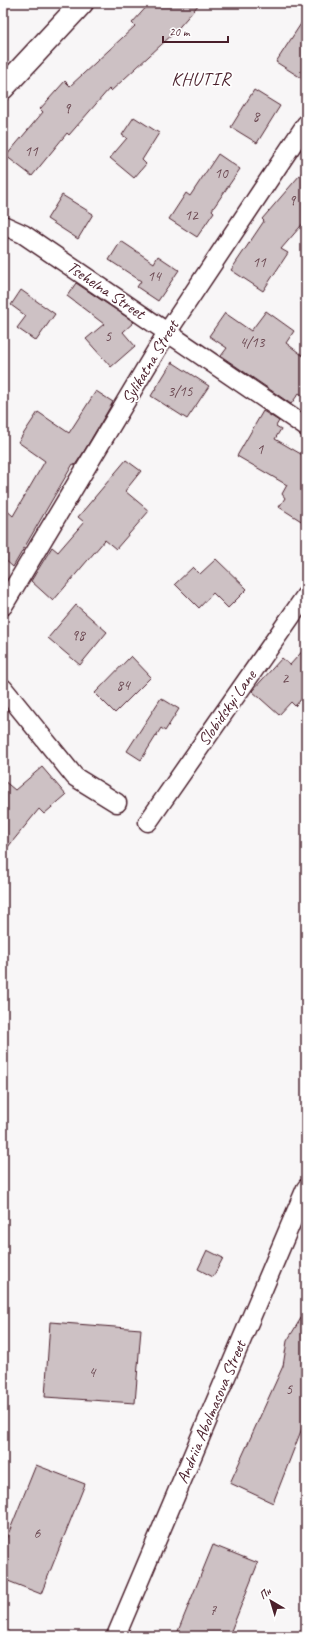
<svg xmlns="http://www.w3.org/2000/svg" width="309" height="1639" font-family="Caveat,sans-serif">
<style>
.building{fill:#cdc1c4;stroke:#4a1f2b}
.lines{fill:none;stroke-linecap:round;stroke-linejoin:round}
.street-casing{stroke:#4a1f2b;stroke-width:21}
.secondary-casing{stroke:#4a1f2b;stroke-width:25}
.street{stroke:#fff;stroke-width:18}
.secondary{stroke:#fff;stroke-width:22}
.labels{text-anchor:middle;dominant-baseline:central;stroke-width:3.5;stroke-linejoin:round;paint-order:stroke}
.number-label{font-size:15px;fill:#6b4851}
.street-label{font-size:17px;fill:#4a1f2b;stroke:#fff}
.neighbourhood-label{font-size:18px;letter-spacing:1px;fill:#4a1f2b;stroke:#fff}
</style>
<rect width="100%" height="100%" fill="#f8f6f7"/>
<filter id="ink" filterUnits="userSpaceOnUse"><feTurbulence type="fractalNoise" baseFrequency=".025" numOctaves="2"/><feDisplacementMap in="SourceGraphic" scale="8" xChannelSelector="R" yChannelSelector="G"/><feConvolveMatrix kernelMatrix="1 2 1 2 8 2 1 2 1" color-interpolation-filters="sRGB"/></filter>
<g filter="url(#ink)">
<!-- building -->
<path class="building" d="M150,3H200L174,33L111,91L109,89L69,135L67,133L32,176L6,156L43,112L40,109L65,81L70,86L135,26L132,23Z
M306,16V81L276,62Z
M254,90L280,106L257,143L231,127Z
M134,117L159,133L142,160L146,164L134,178L110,158L127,138L122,135Z
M218,154L240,169L212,210L214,212L197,237L169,219L186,193L190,196Z
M306,168V220L281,249L288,253L263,291L231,270L264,221L262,219Z
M62,195L93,214L78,239L47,219Z
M121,241L154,263L158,256L179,270L158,301L137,287L141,281L109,260Z
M76,283L134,322L123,332L135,346L111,367L86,339L104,324L67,296Z
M21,290L55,314L36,341L17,328L26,316L11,305Z
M266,311L294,331L286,343L306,358V398L299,393L291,404L221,356L227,348L209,336L225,313L251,331Z
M172,362L209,386L187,419L151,396Z
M96,391L113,402L83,453L75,465L73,464L13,567L3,558V507L13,516L45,461L18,442L38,412L69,433Z
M263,411L279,421L276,426L281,429L275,439L306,457V524L279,507L285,498L282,494L287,485L237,456Z
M126,460L141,471L125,491L149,511L116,549L105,540L53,601L31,581L52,547L58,552L84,522L78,517Z
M216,559L247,589L228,608L213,593L199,608L175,584L193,567L200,574Z
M76,605L107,632L80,665L48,638Z
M306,647V694L295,706L291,702L279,715L252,691L282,658L290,665Z
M131,656L151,677L115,713L95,693Z
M161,698L179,709L165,731L161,728L141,760L127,751Z
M42,767L66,795L44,814L39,809L3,853V780L15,790Z
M207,1250L223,1258L213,1277L198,1269Z
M306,1310V1418L273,1503L230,1483L283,1366L287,1341Z
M50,1322L141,1329L135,1403L45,1397Z
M36,1465L85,1484L41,1594L3,1579V1547Z
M213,1545L258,1563L229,1636H176Z"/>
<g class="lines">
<!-- street casing -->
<g class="street-casing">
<path id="street" d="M3,225L23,234L306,427
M3,606L168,331L306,124
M3,688L75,777L117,803
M148,822L306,595
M116,1636L306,1188"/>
</g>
<!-- secondary casing -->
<g class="secondary-casing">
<path id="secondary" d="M3,88L82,3"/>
</g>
<!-- street -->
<use href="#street" class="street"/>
<!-- secondary -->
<use href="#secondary" class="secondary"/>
</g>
</g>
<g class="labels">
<!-- number labels -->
<g class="number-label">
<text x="67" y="108">9</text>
<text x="256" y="116">8</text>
<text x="31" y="151">11</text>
<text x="221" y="173">10</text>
<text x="292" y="200">9</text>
<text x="191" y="215">12</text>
<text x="259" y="262">11</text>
<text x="154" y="276">14</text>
<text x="108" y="336">5</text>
<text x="252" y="342">4/13</text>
<text x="180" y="391">3/15</text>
<text x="260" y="449">1</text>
<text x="78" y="635">98</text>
<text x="285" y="678">2</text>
<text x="123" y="685">84</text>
<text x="92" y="1372">4</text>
<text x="289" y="1389">5</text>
<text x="37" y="1533">6</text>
<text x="213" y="1610">7</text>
</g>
<!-- street labels -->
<g class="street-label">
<text transform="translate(106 290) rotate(34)">Tsehelna Street</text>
<text transform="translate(150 362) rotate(-59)">Sylikatna Street</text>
<text transform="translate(227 708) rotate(-55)">Slobidskyi Lane</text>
<text transform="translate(211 1412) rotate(-67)">Andriia Abolmasova Street</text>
</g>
<!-- neighbourhood labels -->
<g class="neighbourhood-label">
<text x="201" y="79">KHUTIR</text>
</g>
</g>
<!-- margin -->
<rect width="309" height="1639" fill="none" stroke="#fff" stroke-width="16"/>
<rect x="8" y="8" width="293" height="1623" fill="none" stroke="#4a1f2b" stroke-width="1.5" filter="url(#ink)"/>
<!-- north arrow -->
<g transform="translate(271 1601) rotate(322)" stroke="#ffffff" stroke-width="3" paint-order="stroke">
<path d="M0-3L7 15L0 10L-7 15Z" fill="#4a1f2b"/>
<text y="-6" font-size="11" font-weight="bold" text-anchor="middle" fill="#4a1f2b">Пн</text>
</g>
<!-- scale -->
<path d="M163 36v6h65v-6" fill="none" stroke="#4a1f2b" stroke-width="2"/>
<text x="169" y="36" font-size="12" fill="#4a1f2b" stroke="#ffffff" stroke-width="3" paint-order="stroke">20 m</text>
</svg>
